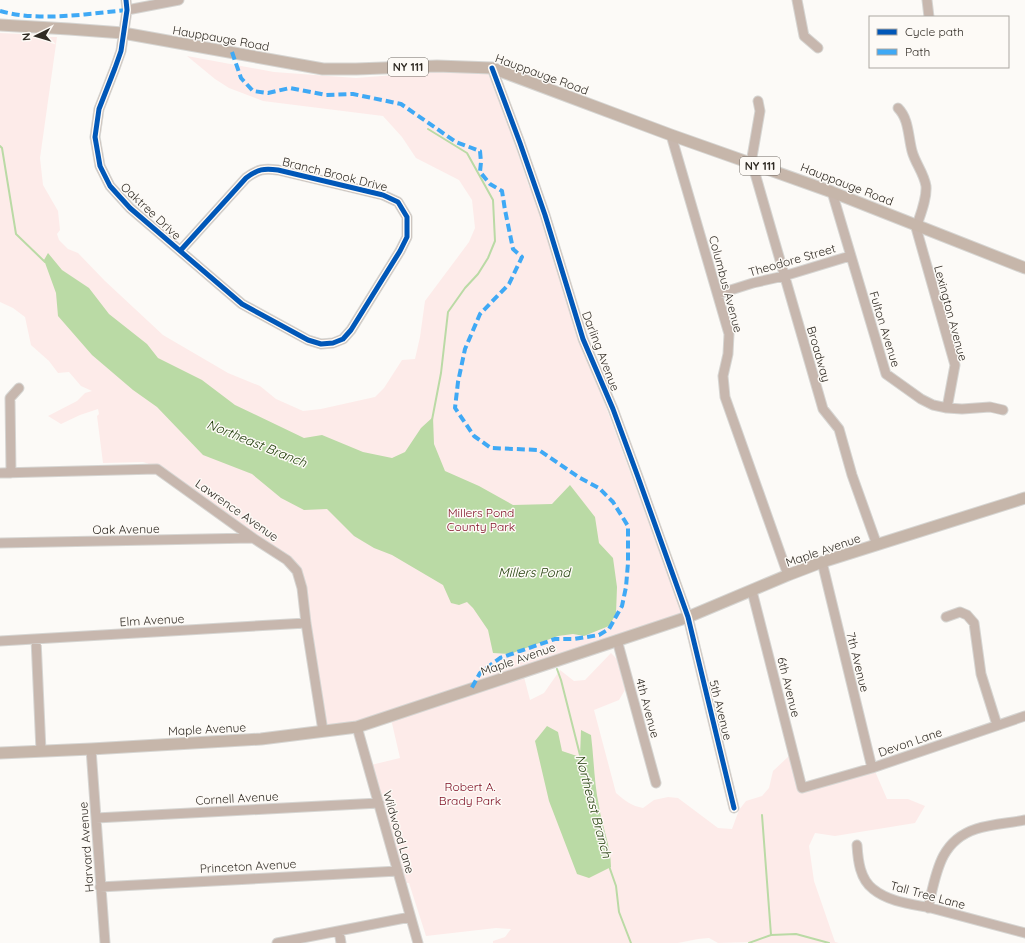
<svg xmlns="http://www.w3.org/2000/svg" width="1025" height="943" font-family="Quicksand,sans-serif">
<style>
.green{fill:#fdebe9}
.water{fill:#badaa5}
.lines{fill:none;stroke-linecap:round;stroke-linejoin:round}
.stream{stroke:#badaa5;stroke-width:2}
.minor-casing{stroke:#d6d5d2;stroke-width:11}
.major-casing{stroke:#d6d5d2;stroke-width:13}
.minor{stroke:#c7b7ae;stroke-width:9}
.major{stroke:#c6b6aa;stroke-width:11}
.quiet{stroke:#3fa9f5;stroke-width:4;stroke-dasharray:8 4;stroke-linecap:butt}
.cycleway-casing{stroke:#fdfaf6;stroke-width:8}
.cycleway{stroke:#0057b8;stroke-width:5}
.labels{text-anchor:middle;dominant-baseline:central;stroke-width:3;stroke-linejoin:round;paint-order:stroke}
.shield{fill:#fdfaf6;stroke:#6e6963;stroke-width:1}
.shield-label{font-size:11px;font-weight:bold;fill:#302b24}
.street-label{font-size:12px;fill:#302b24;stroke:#fdfaf6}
.park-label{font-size:12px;fill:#7c0b20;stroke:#fdfaf6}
.water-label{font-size:13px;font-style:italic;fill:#213f0a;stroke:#fdfaf6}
</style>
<rect width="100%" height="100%" fill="#fcfaf7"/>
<!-- green -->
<path class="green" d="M0,33L43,35L44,37H57L40,158L43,185L58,211L60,230L57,234L59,240L68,249L78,253L105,281L163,335L228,373L260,386L276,399L303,411L321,409L375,397L384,388L402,360L415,359L420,337L425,301L469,242L475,228L472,200L459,180L416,158L402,137L383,116L263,101L229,88L215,79L187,56L274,72L356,78L433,72L488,73L503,109L529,187H531L581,340L675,593L681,614L357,722L327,725L300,570L161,468L143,462L103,463L97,416L99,414L98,409L80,415L61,424L48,416L77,401L85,393L92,391L81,386L69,372L58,373L49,361L31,345L25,317L13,308L0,302Z
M611,653L617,659L625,690L619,700L594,710L616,793C625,801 632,806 643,808L654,800L668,797L678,798L718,828L732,829L739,810L746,801L762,796L769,788L773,771L789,756L801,792L874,769L887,799H908L925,806L915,823L835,836L815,833L809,846L814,881L835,942L839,943H753L754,942L718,943L709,938L698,939L678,943H493V941L505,937L511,929L496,928L426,936L409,883H406L371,765L400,758L391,719L524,677L530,700L544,693L560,670L574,681L585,680Z"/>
<!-- water -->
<path class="water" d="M48,253L62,270L89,288L109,314L147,344L158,358L202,380L235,405L304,438L322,435L363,452L392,458L405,452L421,428L433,417L434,444L445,471L479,486L513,505L552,504L570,485L595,517L599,543L613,558L617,587L616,614L609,626L584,636L573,634L558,636L510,654L493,653L488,630L473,608L467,602L459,605L451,603L443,585L392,555L374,548L354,536L327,509L304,510L281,498L252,474L203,455L157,407L133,390L92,355L58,316L56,293L44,260Z
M547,726L558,732L562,751L580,757L581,730L591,735C594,759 594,783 599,806C602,827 611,846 611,867L589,878L577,874L549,801L535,741Z"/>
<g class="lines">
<!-- stream -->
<path class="stream" d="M428,129L467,153L493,200L495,241L488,258L478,274L465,288L448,312L441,373L432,420
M0,146L2,148L16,234L45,262
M557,669L561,680L581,759
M609,866L616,886L619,912L631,943
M771,935L796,934L829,943
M749,943L771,935L762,815"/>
<!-- minor casing -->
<g class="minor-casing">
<path id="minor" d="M126,0L127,10L121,51L115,68L99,109L95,137L100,166L110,186L130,208L242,304L308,340L321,344L333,343L343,339L351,330L400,251L407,237V217L398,202L383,195L278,170C264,168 258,169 246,178L180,251
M797,0L804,36L818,48
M927,0L929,17
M127,10L179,0
M492,68L520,143L545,215L583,339L613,409L638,477L688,617L734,808
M898,108C909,119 908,136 912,151C915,163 924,173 926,186C927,198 921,213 917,225
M671,135L729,334L728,354L723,376L725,397L788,575
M751,163L760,111L758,101
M752,163L823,409L839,429L852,475L877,545
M832,192L886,374L921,399L933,405L947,408L962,409L990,407L1003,410
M915,224L955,365L947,408
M718,294L753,283L784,276L850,256
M0,473L157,469L253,538L287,560L297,571L302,588L306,623L323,731
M11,473L10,398L19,388
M0,543L253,538
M822,562L872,768
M752,591L802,788L872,768L1025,716
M946,617L960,612L967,615L974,623L981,674L997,725
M36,639L41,751
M617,640L656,783
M0,641L306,623
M357,727L418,943
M91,749L105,943
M96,818L379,803
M857,845C858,861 860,879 873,889C889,902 911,904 931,908C962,916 994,925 1025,933
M100,887L398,871
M928,908C936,875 939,841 976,829C991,824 1010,823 1025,820
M339,931L341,943
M277,943L410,917"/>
</g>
<!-- major casing -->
<g class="major-casing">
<path id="major" d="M0,25L69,29L123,33L323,69H356L437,66L492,68L671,135L832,192L1025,268
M0,753L91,749L261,739L357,727L688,617L788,575L822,562L1025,498"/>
</g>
<!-- minor -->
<use href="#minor" class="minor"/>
<!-- major -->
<use href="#major" class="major"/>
<!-- quiet -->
<path class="quiet" d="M0,11C40,22 85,14 127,10
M232,52L241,78L253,91L268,93L290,88L326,95L353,94L401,104L456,142L480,151L481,162L480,172L490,184L502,191L505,210L513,249L522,257L509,284L480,314L465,349L458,382L455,408L474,436L491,448L539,450L580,478L599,488L613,502L628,526V563L626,587L622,606L609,629L599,635L574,639H555L500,658L480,673L471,689"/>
<!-- cycleway casing -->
<g class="cycleway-casing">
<path id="cycleway" d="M126,0L127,10L121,51L115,68L99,109L95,137L100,166L110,186L130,208L242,304L308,340L321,344L333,343L343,339L351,330L400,251L407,237V217L398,202L383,195L278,170C264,168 258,169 246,178L180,251
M492,68L520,143L545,215L583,339L613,409L638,477L688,617L734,808"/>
</g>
<!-- cycleway -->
<use href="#cycleway" class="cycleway"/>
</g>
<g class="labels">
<!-- shield labels -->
<g class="shield">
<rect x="388" y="58" width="40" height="18" rx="3"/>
<rect x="740" y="157" width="40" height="18" rx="3"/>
</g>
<g class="shield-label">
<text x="408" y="67">NY 111</text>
<text x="760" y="166">NY 111</text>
</g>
<!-- street labels -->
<g class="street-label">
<text transform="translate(221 38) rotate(10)">Hauppauge Road</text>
<text transform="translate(542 74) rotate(20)">Hauppauge Road</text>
<text transform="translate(335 174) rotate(14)">Branch Brook Drive</text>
<text transform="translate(847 184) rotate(21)">Hauppauge Road</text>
<text transform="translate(151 211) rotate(43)">Oaktree Drive</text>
<text transform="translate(792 260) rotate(-16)">Theodore Street</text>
<text transform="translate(726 284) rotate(75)">Columbus Avenue</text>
<text transform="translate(951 313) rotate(75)">Lexington Avenue</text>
<text transform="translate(885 329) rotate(73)">Fulton Avenue</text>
<text transform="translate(601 351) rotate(69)">Darling Avenue</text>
<text transform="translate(819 354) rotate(74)">Broadway</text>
<text transform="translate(237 510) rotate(35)">Lawrence Avenue</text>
<text transform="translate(126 529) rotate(-1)">Oak Avenue</text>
<text transform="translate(823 550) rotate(-19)">Maple Avenue</text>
<text transform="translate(152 620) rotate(-3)">Elm Avenue</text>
<text transform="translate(518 659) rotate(-19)">Maple Avenue</text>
<text transform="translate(858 662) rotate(76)">7th Avenue</text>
<text transform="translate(789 687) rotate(76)">6th Avenue</text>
<text transform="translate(648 708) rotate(75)">4th Avenue</text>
<text transform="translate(721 710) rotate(76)">5th Avenue</text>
<text transform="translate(207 729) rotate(-3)">Maple Avenue</text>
<text transform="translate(910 742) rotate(-19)">Devon Lane</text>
<text transform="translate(237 798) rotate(-3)">Cornell Avenue</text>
<text transform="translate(399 832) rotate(74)">Wildwood Lane</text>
<text transform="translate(86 847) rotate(-94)">Harvard Avenue</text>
<text transform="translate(248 866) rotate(-3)">Princeton Avenue</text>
<text transform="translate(928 895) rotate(15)">Tall Tree Lane</text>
</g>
<!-- park labels -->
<g class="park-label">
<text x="481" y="512">Millers Pond<tspan x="481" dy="14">County Park</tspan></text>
<text x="470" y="786">Robert A.<tspan x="470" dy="14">Brady Park</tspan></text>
</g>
<!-- water labels -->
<g class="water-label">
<text transform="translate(257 443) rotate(22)">Northeast Branch</text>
<text x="534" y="572">Millers Pond</text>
<text transform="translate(594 806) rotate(75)">Northeast Branch</text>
</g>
</g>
<!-- legend -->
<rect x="869" y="16" width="140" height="52" fill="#fdfaf6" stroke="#aba7a2"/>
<rect x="877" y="29" width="20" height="6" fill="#0057b8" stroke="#aba7a2"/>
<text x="905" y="36" font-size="12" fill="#302b24">Cycle path</text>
<rect x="877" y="49" width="20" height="6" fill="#3fa9f5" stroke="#aba7a2"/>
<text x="905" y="56" font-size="12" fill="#302b24">Path</text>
<!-- north arrow -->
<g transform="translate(36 36) rotate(265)" stroke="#fdfaf6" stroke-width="3" paint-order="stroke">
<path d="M0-3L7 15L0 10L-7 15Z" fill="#302b24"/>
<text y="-6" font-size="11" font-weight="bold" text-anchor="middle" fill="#302b24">N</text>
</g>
</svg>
